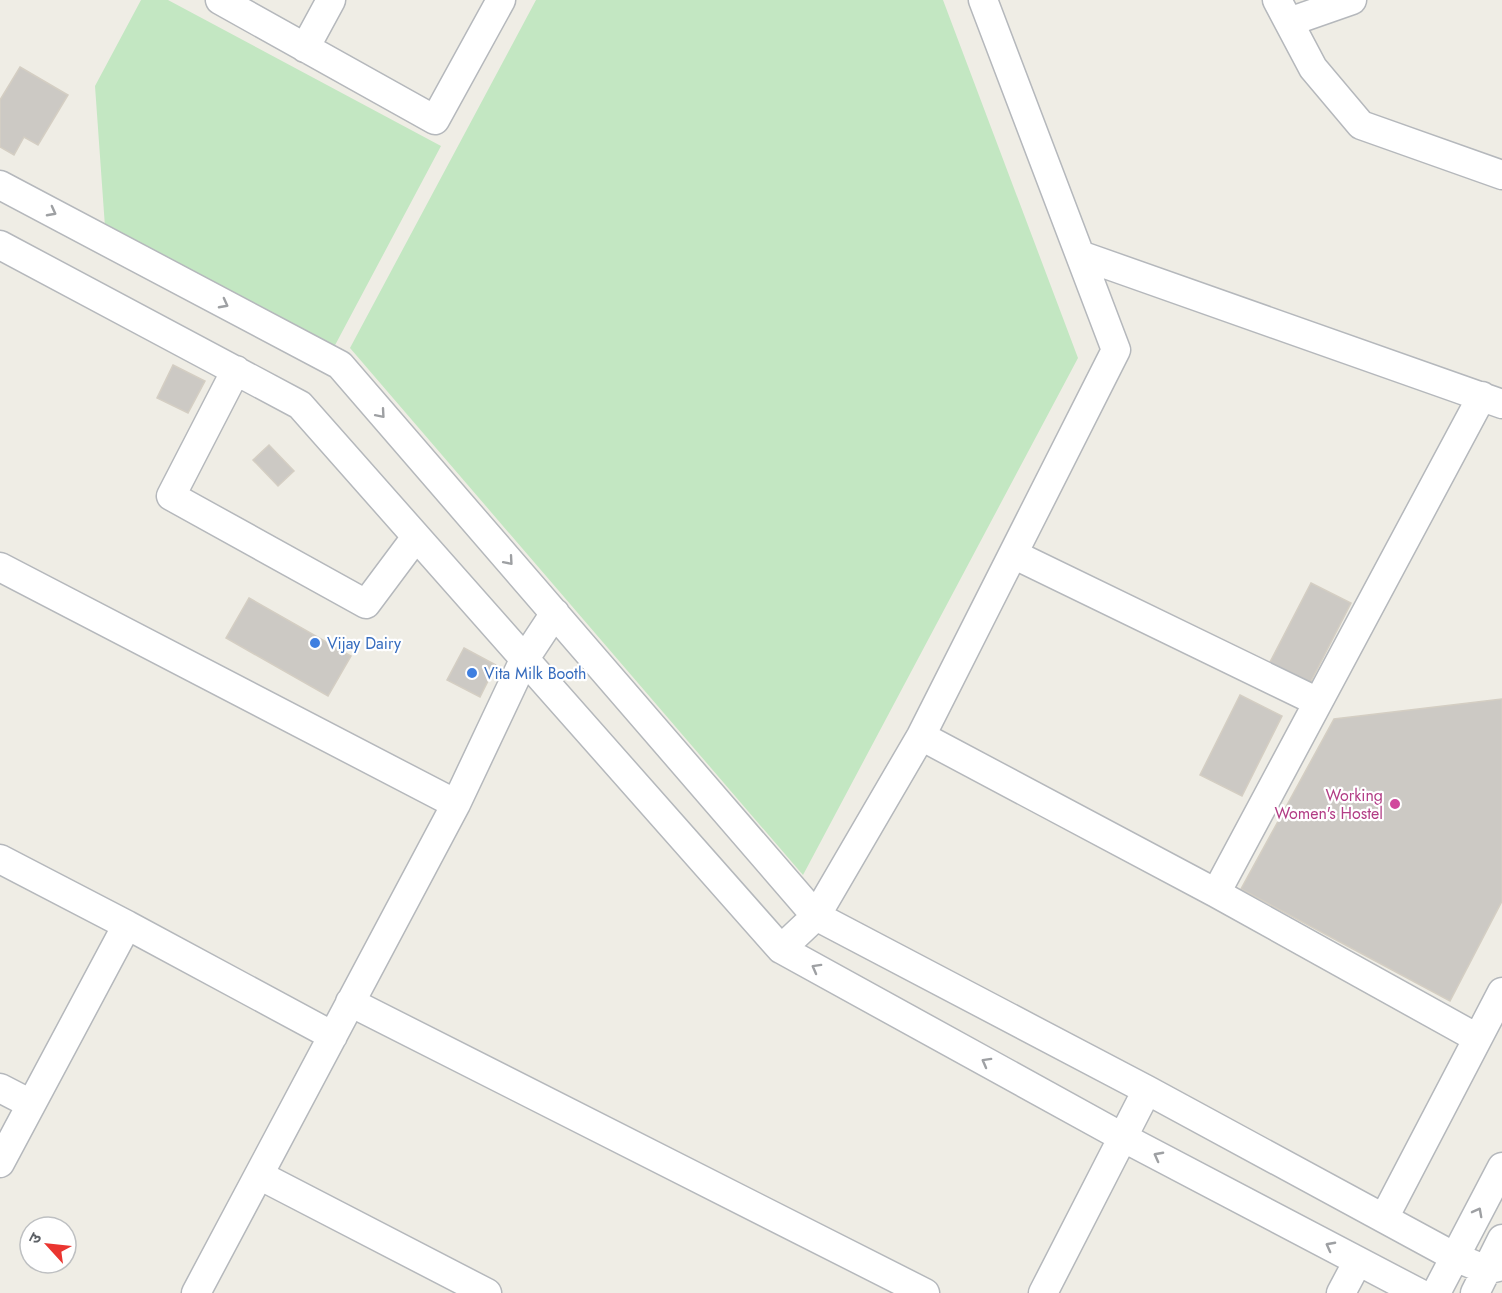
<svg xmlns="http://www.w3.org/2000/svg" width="1502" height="1293" font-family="Jost,'Noto Sans Devanagari',sans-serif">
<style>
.green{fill:#c3e7c2}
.building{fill:#ccc9c4;stroke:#d4cec3;stroke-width:1.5}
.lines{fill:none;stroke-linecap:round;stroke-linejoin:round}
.minor-casing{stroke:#b5b8bc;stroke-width:31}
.minor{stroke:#fff;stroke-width:28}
.oneway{stroke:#9ea0a3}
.shop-dot{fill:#3f7fe0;stroke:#fff;stroke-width:2}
.hotel-dot{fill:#d1479c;stroke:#fff;stroke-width:2}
.labels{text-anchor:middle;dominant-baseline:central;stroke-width:4.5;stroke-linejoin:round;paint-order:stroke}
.shop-label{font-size:16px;fill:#366cbe;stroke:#fff;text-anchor:start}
.hotel-label{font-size:16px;fill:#b23c85;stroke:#fff;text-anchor:end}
</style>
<rect width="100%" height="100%" fill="#efede5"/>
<!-- green -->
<path class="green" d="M141,0H168L441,146L333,349L105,227L95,86Z
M536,0H943L1078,358L803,875L350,348Z"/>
<!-- building -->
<path class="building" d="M20,67L68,95L38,145L24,137L14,155L0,147V100Z
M173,365L205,381L188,413L157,398Z
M269,445L294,471L278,486L253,460Z
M1311,583L1351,603L1309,685L1269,664Z
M249,598L351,656L328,696L226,638Z
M464,648L496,665L480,697L447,680Z
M1240,695L1282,716L1242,796L1200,775Z
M1502,699V901L1450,1001L1241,889L1334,719Z"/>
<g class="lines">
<!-- minor casing -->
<g class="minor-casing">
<path id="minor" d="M220,0L435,120L501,0
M1277,0L1313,68L1361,125L1502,175
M1289,22L1352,0
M305,48L331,0
M0,185L340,365L816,916L1147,1090L1455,1257L1486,1270L1502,1266
M0,245L300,405L781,949L1124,1138L1419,1293
M1080,255L1502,404
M236,370L171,496L366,604L416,537
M1013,554L1318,702
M0,567L456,804
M921,736L1216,893L1477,1038
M0,859L127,925
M1216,893L1482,396
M781,949L816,916L921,736L1116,350L983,0
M350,1002L925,1293
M0,1088L31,1104
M0,1163L127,925L333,1036
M259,1175L487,1293
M1384,1218L1502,992
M196,1293L456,804L524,660L555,613
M1043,1293L1147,1090
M1341,1293L1358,1261
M1436,1293L1502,1167
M1475,1293L1502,1239"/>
</g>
<!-- minor -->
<use href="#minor" class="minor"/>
</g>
<!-- one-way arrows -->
<defs><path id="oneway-chevron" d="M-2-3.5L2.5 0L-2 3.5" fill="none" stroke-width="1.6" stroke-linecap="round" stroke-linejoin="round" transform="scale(1.5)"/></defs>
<g class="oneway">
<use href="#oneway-chevron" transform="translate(52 212) rotate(28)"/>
<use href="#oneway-chevron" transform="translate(224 304) rotate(28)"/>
<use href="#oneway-chevron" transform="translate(381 414) rotate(49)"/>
<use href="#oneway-chevron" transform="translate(509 561) rotate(49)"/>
<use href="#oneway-chevron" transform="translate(816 968) rotate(-151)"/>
<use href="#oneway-chevron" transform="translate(986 1062) rotate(-151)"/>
<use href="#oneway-chevron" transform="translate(1158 1156) rotate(-152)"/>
<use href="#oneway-chevron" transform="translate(1478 1212) rotate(-62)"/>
<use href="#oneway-chevron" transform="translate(1330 1246) rotate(-152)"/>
</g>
<!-- markers -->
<g class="shop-dot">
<circle cx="315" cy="643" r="6"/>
<circle cx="472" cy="673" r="6"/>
</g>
<circle class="hotel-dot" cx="1395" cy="804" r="6"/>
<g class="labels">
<!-- shop labels -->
<g class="shop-label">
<text x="327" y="643">Vijay Dairy</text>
<text x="484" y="673">Vita Milk Booth</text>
</g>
<!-- hotel labels -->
<g class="hotel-label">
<text x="1383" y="795">Working<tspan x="1383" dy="18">Women's Hostel</tspan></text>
</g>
</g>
<!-- north arrow -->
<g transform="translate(48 1245) rotate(297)"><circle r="28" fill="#ffffff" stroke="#bec0c2" stroke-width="1.5"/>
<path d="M0-4.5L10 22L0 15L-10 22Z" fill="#ea3530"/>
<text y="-9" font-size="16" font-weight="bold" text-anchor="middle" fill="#5d6166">उ</text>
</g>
</svg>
